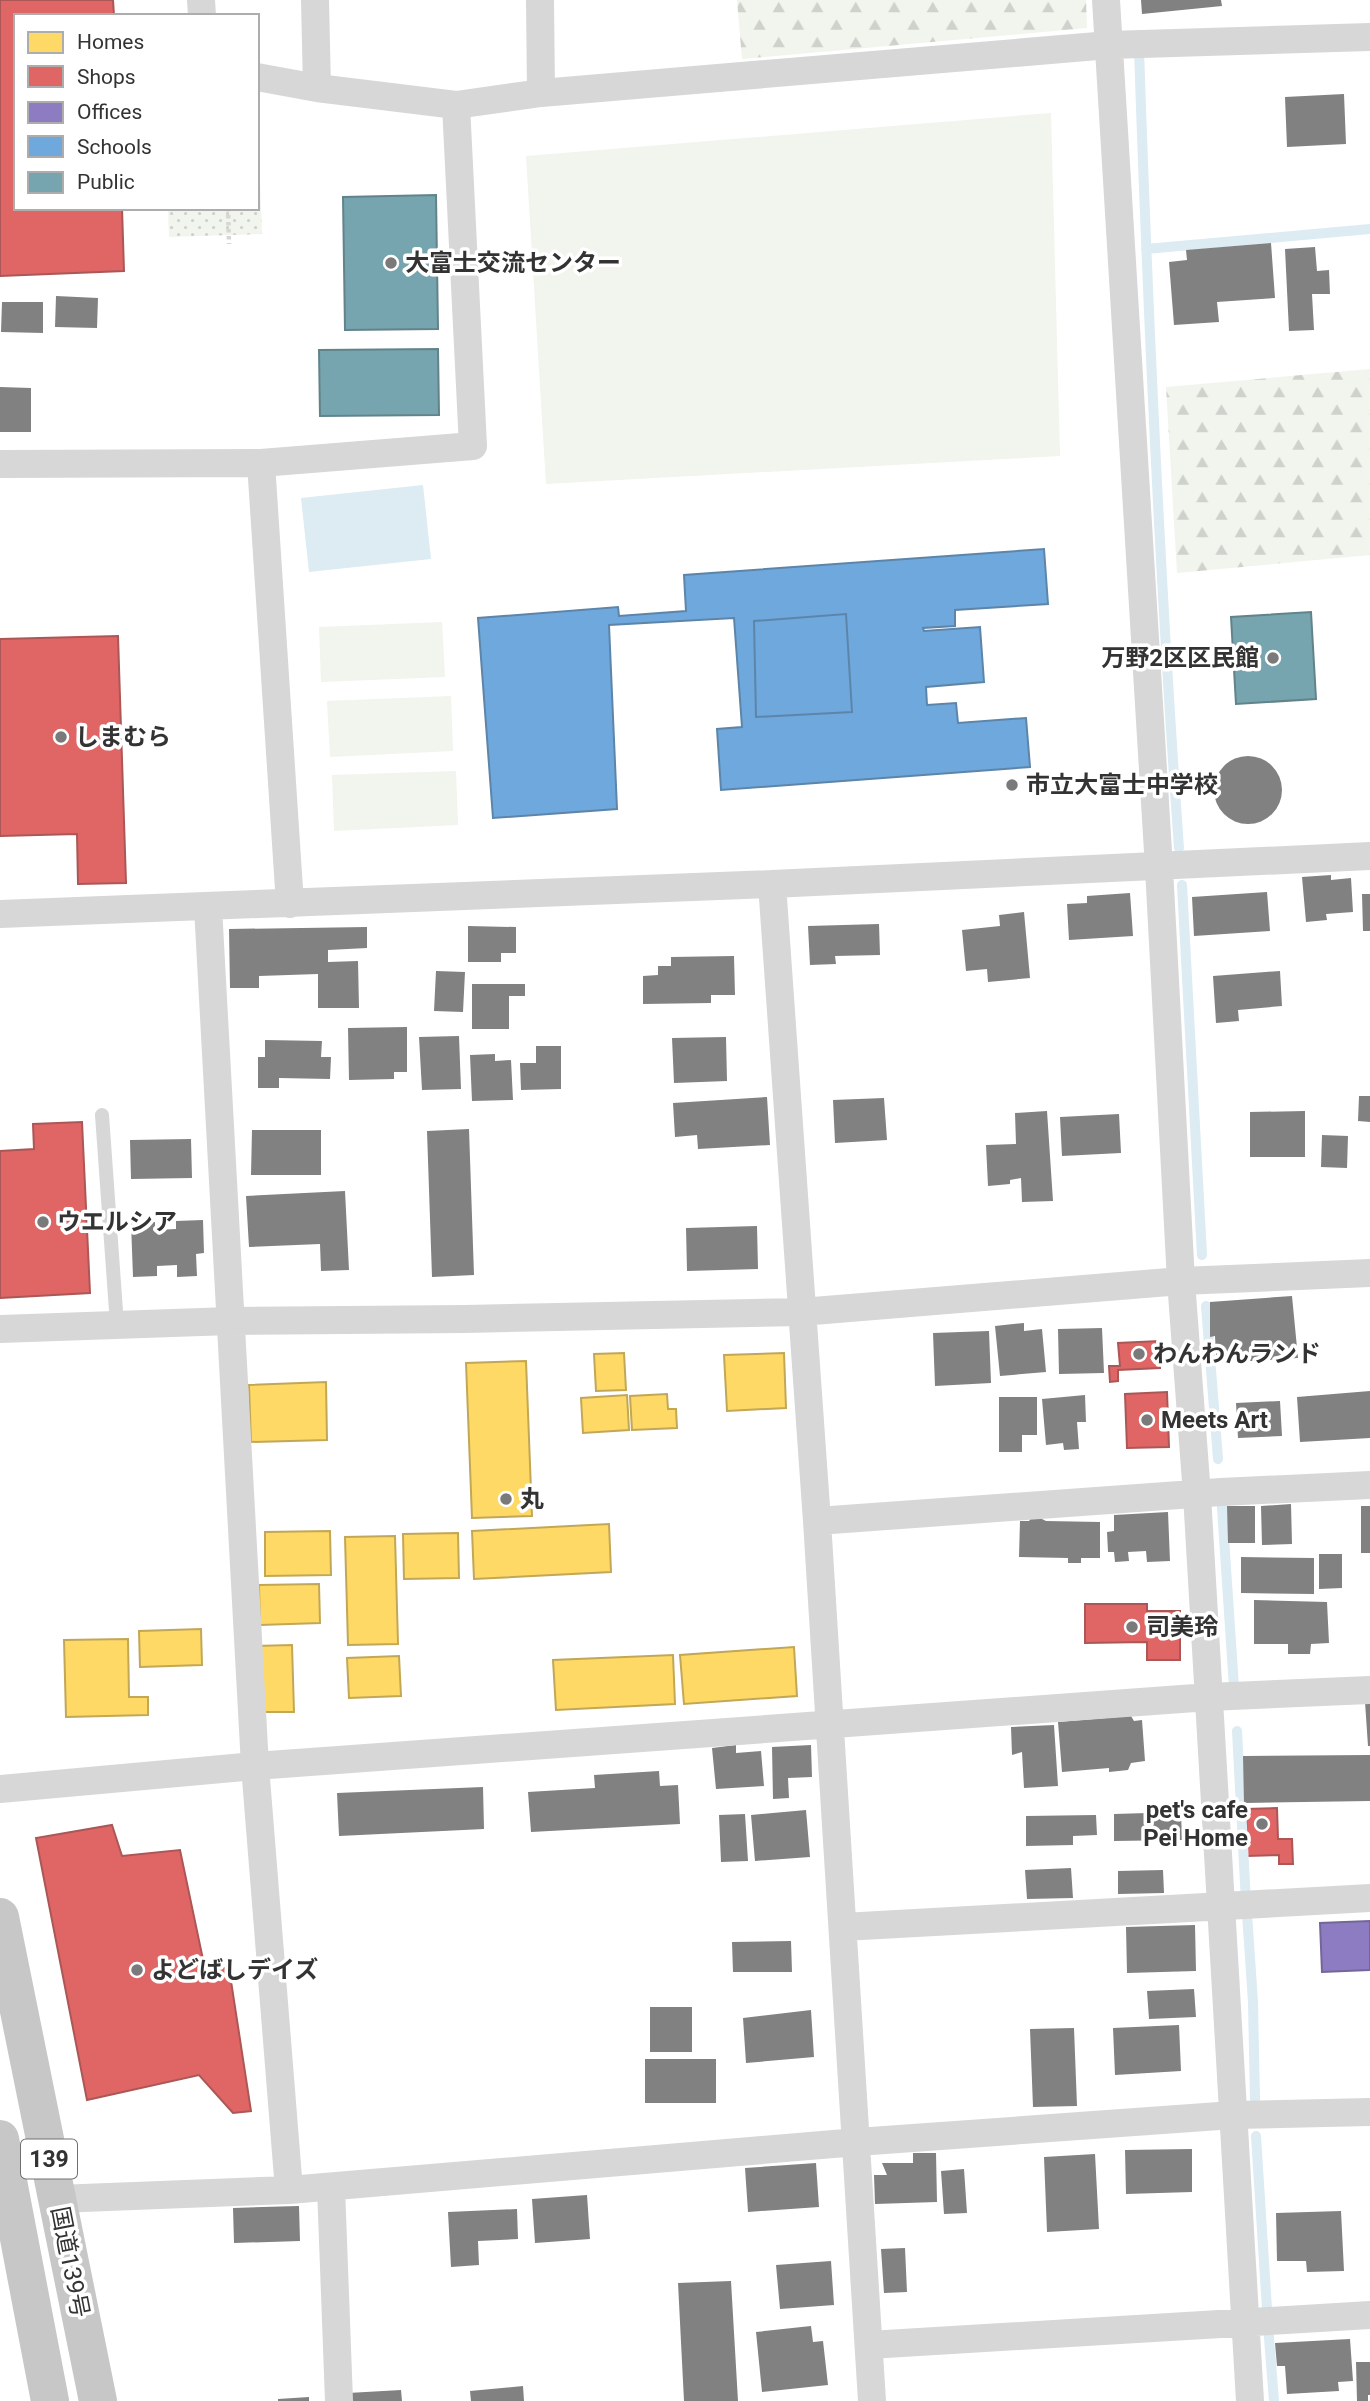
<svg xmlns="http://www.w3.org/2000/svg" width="1370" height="2401" font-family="Roboto,'Noto Sans JP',sans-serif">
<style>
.forest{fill:url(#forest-firs)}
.park{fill:url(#park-dots)}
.pitch{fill:#f1f5ed}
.water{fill:#ddebf3}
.homes{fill:#ffd966;stroke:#c2a757;stroke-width:2}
.shops{fill:#e06666;stroke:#ac5757;stroke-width:2}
.offices{fill:#8e7cc3;stroke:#736698;stroke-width:2}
.schools{fill:#6fa8dc;stroke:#5d85a9;stroke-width:2}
.public{fill:#76a5af;stroke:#62838a;stroke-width:2}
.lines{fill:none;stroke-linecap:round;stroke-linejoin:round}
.stream{stroke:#ddebf3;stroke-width:10}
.building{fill:#818181}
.path{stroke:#d6d6d6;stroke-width:4.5;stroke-dasharray:3.5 3.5;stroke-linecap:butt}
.service{stroke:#d7d7d7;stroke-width:14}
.minor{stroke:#d7d7d7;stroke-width:28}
.trunk{stroke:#c7c7c7;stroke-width:38}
.poi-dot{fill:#7a7a7a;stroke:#fff;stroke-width:2.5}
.labels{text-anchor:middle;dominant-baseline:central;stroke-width:7;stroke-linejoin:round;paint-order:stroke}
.shield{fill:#fff;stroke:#707070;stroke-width:2}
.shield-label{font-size:23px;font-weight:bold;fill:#333}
.poi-label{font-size:24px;font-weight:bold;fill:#333;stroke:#fff;text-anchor:start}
.street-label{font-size:24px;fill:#333;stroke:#fff}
</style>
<defs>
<pattern id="forest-firs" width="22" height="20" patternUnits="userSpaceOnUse" patternTransform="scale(1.75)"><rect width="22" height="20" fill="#f1f5ed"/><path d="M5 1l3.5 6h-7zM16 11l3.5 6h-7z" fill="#cfd2cc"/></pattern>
<pattern id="park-dots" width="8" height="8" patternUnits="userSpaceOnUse" patternTransform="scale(1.75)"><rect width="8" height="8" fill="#f1f5ed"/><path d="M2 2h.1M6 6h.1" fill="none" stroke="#cfd2cc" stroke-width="1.8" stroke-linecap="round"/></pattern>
</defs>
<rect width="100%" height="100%" fill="#fff"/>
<!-- forest -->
<path class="forest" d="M737,0H1086L1087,28L742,59Z
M1370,369V555L1177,573L1166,387Z"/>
<!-- park -->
<path class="park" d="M257,102L262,234L169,237L168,208H257Z"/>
<!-- pitch -->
<path class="pitch" d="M1051,113L1060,456L546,484L526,156Z
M442,622L445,677L321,682L319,627Z
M451,696L453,751L330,757L327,701Z
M456,771L458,825L334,831L332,775Z"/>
<!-- water -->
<path class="water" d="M423,485L431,559L309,572L301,498Z"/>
<!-- homes -->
<path class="homes" d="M624,1353L626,1390L596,1391L594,1354Z
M784,1353L786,1408L727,1411L724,1355Z
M526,1361L532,1516L472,1518L466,1363Z
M326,1382L327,1440L251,1442L249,1385Z
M667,1394L668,1409H676L677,1428L632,1430L630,1396Z
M627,1395L629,1430L583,1433L581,1398Z
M609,1524L611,1572L474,1579L472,1531Z
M330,1531L331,1575L265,1576V1532Z
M458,1533L459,1578L404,1579L403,1534Z
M395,1536L398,1644L348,1645L345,1537Z
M319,1584L320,1623L260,1625L259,1585Z
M201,1629L202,1665L140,1667L139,1631Z
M128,1639L129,1697H148V1715L66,1717L64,1640Z
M292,1645L294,1712H256L254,1646Z
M794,1647L797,1696L684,1704L680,1655Z
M673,1655L675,1704L556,1710L553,1660Z
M399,1656L401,1696L349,1698L347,1658Z"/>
<!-- shops -->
<path class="shops" d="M0,0H113L114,16H16V208H122L124,271L0,276Z
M118,636L126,883L78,884L77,834L0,836V639Z
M82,1122L90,1293L0,1298V1151L34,1149L33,1124Z
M1159,1341L1160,1368L1118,1370V1381L1110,1382L1109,1366H1120L1118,1343Z
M1167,1392L1169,1447L1127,1448L1125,1394Z
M1085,1604H1147V1611H1180V1660H1147V1642L1085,1643Z
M1277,1808L1278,1839H1292L1293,1864H1279V1855L1247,1856L1246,1809Z
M112,1825L122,1856L180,1850L205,1969L229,1968L251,2111L233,2113L199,2075L87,2100L36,1838Z"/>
<!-- offices -->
<path class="offices" d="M1370,1921V1970L1322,1972L1320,1923Z"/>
<!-- schools -->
<path class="schools" d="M1044,549L1048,604L955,610V626L923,628L924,631L980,627L984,682L926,687L927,705L956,703L958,723L1026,718L1030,767L721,790L717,729L742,727L734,618L609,625L617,809L493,818L478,618L618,607L619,616L686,611L684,575Z
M846,614L852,712L756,717L754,621Z"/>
<!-- public -->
<path class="public" d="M436,195L438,329L345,330L343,197Z
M438,349L439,415L320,416L319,350Z
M1311,612L1316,699L1236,704L1231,617Z"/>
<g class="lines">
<!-- stream -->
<path class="stream" d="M1139,50C1148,316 1160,583 1179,848
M1146,249L1370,229
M1182,885L1202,1255
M1206,1306L1218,1459
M1221,1493L1234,1687
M1237,1731L1246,1902
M1247,1914L1253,2002L1255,2100
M1256,2136L1267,2309
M1268,2325L1274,2401"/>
</g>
<!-- building -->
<path class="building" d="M1141,0H1221L1222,6L1142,14Z
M1344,94L1346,144L1287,147L1285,97Z
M1271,243L1275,298L1217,302L1219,322L1174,325L1169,262L1187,260L1186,250Z
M1315,247L1317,271L1329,270L1330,294H1312L1314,330L1289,331L1285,249Z
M56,296L98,298L97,328L55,327Z
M2,302H43V333L1,332Z
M0,387L31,388V432H0Z
M1214 790a34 34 0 1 1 68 0a34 34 0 1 1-68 0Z
M1331,875V880L1351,878L1353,912L1326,914L1327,920L1306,922L1302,877Z
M1267,892L1270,931L1194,936L1192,897Z
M1130,893L1133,936L1069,940L1067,904L1087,903V896Z
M1362,894H1370V931H1363Z
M1024,912L1030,978L988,982L987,969L966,971L962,930L1000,926L999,915Z
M879,924L880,955L835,956L836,964L810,965L808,926Z
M468,926L516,927V953H501V962H468Z
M367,927V948L328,950V962L358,961L359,1008H318V974L259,976V988H230L229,929Z
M734,956L735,995H711V1003L643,1004V976L658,975V966H671V957Z
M436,971L465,972L463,1012L434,1011Z
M1280,971L1282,1006L1238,1010L1239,1021L1216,1023L1213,976Z
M472,984H525V996H509V1029H472Z
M407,1027V1072H394V1079L349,1080L348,1028Z
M459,1036L461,1089L422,1090L419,1037Z
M726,1037L727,1081L674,1083L672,1038Z
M265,1040L322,1041L321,1057H331L330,1079L279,1078V1088H258V1057H265Z
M536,1046H561V1089L521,1090L520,1063H536Z
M495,1054V1061L511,1060L513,1100L472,1101L470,1055Z
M1359,1096H1370V1122L1358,1121Z
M767,1097L770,1145L698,1149L697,1135L675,1137L673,1103Z
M884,1098L887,1140L835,1143L833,1100Z
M1047,1111L1053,1201L1022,1202L1021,1178L1010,1180V1184L988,1186L986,1145L1016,1144L1015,1113Z
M1305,1111V1157H1250V1112Z
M1119,1114L1121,1153L1062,1156L1060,1117Z
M469,1129L474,1275L432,1277L427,1131Z
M252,1130H321V1175H251Z
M1322,1135L1348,1136L1347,1168L1321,1167Z
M191,1139L192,1178L131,1179L130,1140Z
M345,1191L349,1270L321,1271L320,1244L249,1247L246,1196Z
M203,1220L204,1253L196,1254L197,1276L177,1277V1265L157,1266V1276L133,1277L131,1223L155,1222V1230L176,1229V1221Z
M757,1226L758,1269L687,1271L686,1228Z
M1292,1296L1298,1358L1234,1362L1231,1353L1216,1355L1215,1336L1210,1337V1302Z
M1024,1323V1331L1042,1329L1046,1372L1000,1376L995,1326Z
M1102,1328L1104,1373L1059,1374L1058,1329Z
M989,1331L991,1383L935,1386L933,1333Z
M1370,1391V1438L1300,1442L1297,1397Z
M1085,1395L1086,1422H1077L1079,1449L1064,1450L1063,1443L1046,1445L1042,1399Z
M999,1397H1037V1435H1022V1452H999Z
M1280,1401L1282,1436L1238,1438L1236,1403Z
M1291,1504L1292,1544L1262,1545L1261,1506Z
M1227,1506H1255V1543H1228Z
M1361,1506H1370V1553H1361Z
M1168,1512L1170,1561L1147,1562L1146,1551L1128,1552L1129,1561L1115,1562L1114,1552H1108L1107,1532L1114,1531V1515Z
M1032,1517H1038L1046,1521L1100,1522V1558H1081V1563H1068V1558L1019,1557L1020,1521H1029Z
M1319,1554H1342V1588L1319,1589Z
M1241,1557L1314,1558V1594L1241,1593Z
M1254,1600L1327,1602L1329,1643L1311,1644L1310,1654H1288V1644H1254Z
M1365,1702H1370V1746H1368Z
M1131,1716L1134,1721L1142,1720L1145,1761L1131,1763L1128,1770L1109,1772V1768L1062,1772L1058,1722Z
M1054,1725L1058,1786L1024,1788L1022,1752L1012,1755L1011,1727Z
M736,1745V1753L761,1751L764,1786L716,1789L712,1748Z
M811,1745L812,1777L788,1778L789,1798L773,1799L772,1747Z
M1370,1755V1801L1244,1803L1243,1756Z
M659,1771L660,1786L678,1785L680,1824L531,1832L528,1792L595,1788L594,1775Z
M483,1787L484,1829L339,1836L337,1793Z
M806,1810L810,1857L755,1861L751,1815Z
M1181,1812L1182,1840L1114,1841V1814Z
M745,1814L748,1861L721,1862L719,1815Z
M1096,1815L1097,1835L1073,1836V1845L1026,1846V1816Z
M1071,1868L1073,1898L1027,1899L1025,1870Z
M1163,1870L1164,1893L1118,1894V1871Z
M1195,1925L1196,1971L1127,1973L1126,1927Z
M791,1941L792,1972H733L732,1942Z
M1194,1989L1196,2017L1149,2019L1147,1991Z
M650,2007H692V2052H650Z
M811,2010L814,2057L746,2063L743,2018Z
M1179,2025L1181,2071L1115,2075L1113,2028Z
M1074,2028L1077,2106L1033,2107L1030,2029Z
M645,2059H716V2103H645Z
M1192,2149V2192L1126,2194L1125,2150Z
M913,2153H936L937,2202L875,2204L874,2175H887L882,2163H913Z
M1095,2154L1099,2229L1047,2232L1044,2157Z
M816,2163L819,2207L748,2212L745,2168Z
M964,2169L967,2213L944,2214L941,2171Z
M587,2195L590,2239L535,2243L532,2199Z
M299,2206L300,2241L234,2243L233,2208Z
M517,2209L518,2239L478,2241L479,2265L451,2267L448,2212Z
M1341,2211L1344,2271L1307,2272L1306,2261H1277L1276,2213Z
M905,2248L907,2292L884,2293L881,2249Z
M831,2261L834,2305L780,2309L776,2265Z
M731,2281L738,2401H684L678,2283Z
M811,2326L813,2342L823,2341L828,2385L762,2392L756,2332Z
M1350,2339L1353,2381L1338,2382L1339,2391L1287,2394L1285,2366H1277L1275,2343Z
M1356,2362H1370V2395H1368V2401H1357Z
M523,2386L524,2401H471L470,2391Z
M401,2390L402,2401H349L348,2393Z
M309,2397V2401H278V2399Z"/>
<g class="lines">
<!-- path -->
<path class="path" d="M228,208L229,244"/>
<!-- service -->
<path class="service" d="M102,1115L117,1325"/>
<!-- minor -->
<path class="minor" d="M201,0L202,16
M315,0L317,88
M540,0L541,93
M1106,0L1159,868L1181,1281L1197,1495L1250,2401
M257,77L317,88L456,105L541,93L1109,45L1370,37
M261,463L290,904
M0,464L261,463L473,446L456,105
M772,884L817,1521L872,2401
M208,907L255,1766L289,2190
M0,914L772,884L1370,856
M0,1329L230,1321L465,1319L801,1312L1181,1281L1370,1273
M817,1521L1221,1492L1370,1485
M0,1789L255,1766L1209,1697L1370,1690
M843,1927L1370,1898
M331,2187L339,2401
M57,2199L289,2190L857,2142L1233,2115L1370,2112
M869,2345L1370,2315"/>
<!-- trunk -->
<path class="trunk" d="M0,1917L98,2401
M0,2139L50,2401"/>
</g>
<!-- markers -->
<g class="poi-dot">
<circle cx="391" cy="263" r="7"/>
<circle cx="1273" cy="658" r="7"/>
<circle cx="61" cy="737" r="7"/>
<circle cx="1012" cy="785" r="7"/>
<circle cx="43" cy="1222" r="7"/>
<circle cx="1139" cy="1354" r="7"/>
<circle cx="1147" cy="1420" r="7"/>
<circle cx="506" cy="1499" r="7"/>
<circle cx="1132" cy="1627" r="7"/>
<circle cx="1262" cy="1824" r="7"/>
<circle cx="137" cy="1970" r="7"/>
</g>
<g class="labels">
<!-- shield labels -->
<rect class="shield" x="21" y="2139.5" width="56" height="39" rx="5"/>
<g class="shield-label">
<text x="49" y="2159">139</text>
</g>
<!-- poi labels -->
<g class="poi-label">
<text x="405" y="263">大富士交流センター</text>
<text x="1259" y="658" text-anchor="end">万野2区区民館</text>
<text x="75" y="737">しまむら</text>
<text x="1026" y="785">市立大富士中学校</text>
<text x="57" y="1222">ウエルシア</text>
<text x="1153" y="1354">わんわんランド</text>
<text x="1161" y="1420">Meets Art</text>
<text x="520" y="1499">丸</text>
<text x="1146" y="1627">司美玲</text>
<text x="1248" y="1810" text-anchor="end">pet's cafe<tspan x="1248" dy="28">Pei Home</tspan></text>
<text x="151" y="1970">よどばしデイズ</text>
</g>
<!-- street labels -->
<g class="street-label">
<text transform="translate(70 2262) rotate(79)">国道139号</text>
</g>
</g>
<!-- legend -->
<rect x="14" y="14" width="245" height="196" fill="#ffffff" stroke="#adadad" stroke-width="2"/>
<rect x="28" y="32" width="35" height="21" fill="#ffd966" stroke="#adadad" stroke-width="2"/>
<text x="77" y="49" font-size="21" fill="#333333">Homes</text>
<rect x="28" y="66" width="35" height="21" fill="#e06666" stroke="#adadad" stroke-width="2"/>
<text x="77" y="84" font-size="21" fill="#333333">Shops</text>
<rect x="28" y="102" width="35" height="21" fill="#8e7cc3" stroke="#adadad" stroke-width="2"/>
<text x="77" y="119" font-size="21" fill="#333333">Offices</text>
<rect x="28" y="136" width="35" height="21" fill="#6fa8dc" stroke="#adadad" stroke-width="2"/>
<text x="77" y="154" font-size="21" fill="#333333">Schools</text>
<rect x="28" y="172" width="35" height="21" fill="#76a5af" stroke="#adadad" stroke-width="2"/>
<text x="77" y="189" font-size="21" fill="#333333">Public</text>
</svg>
